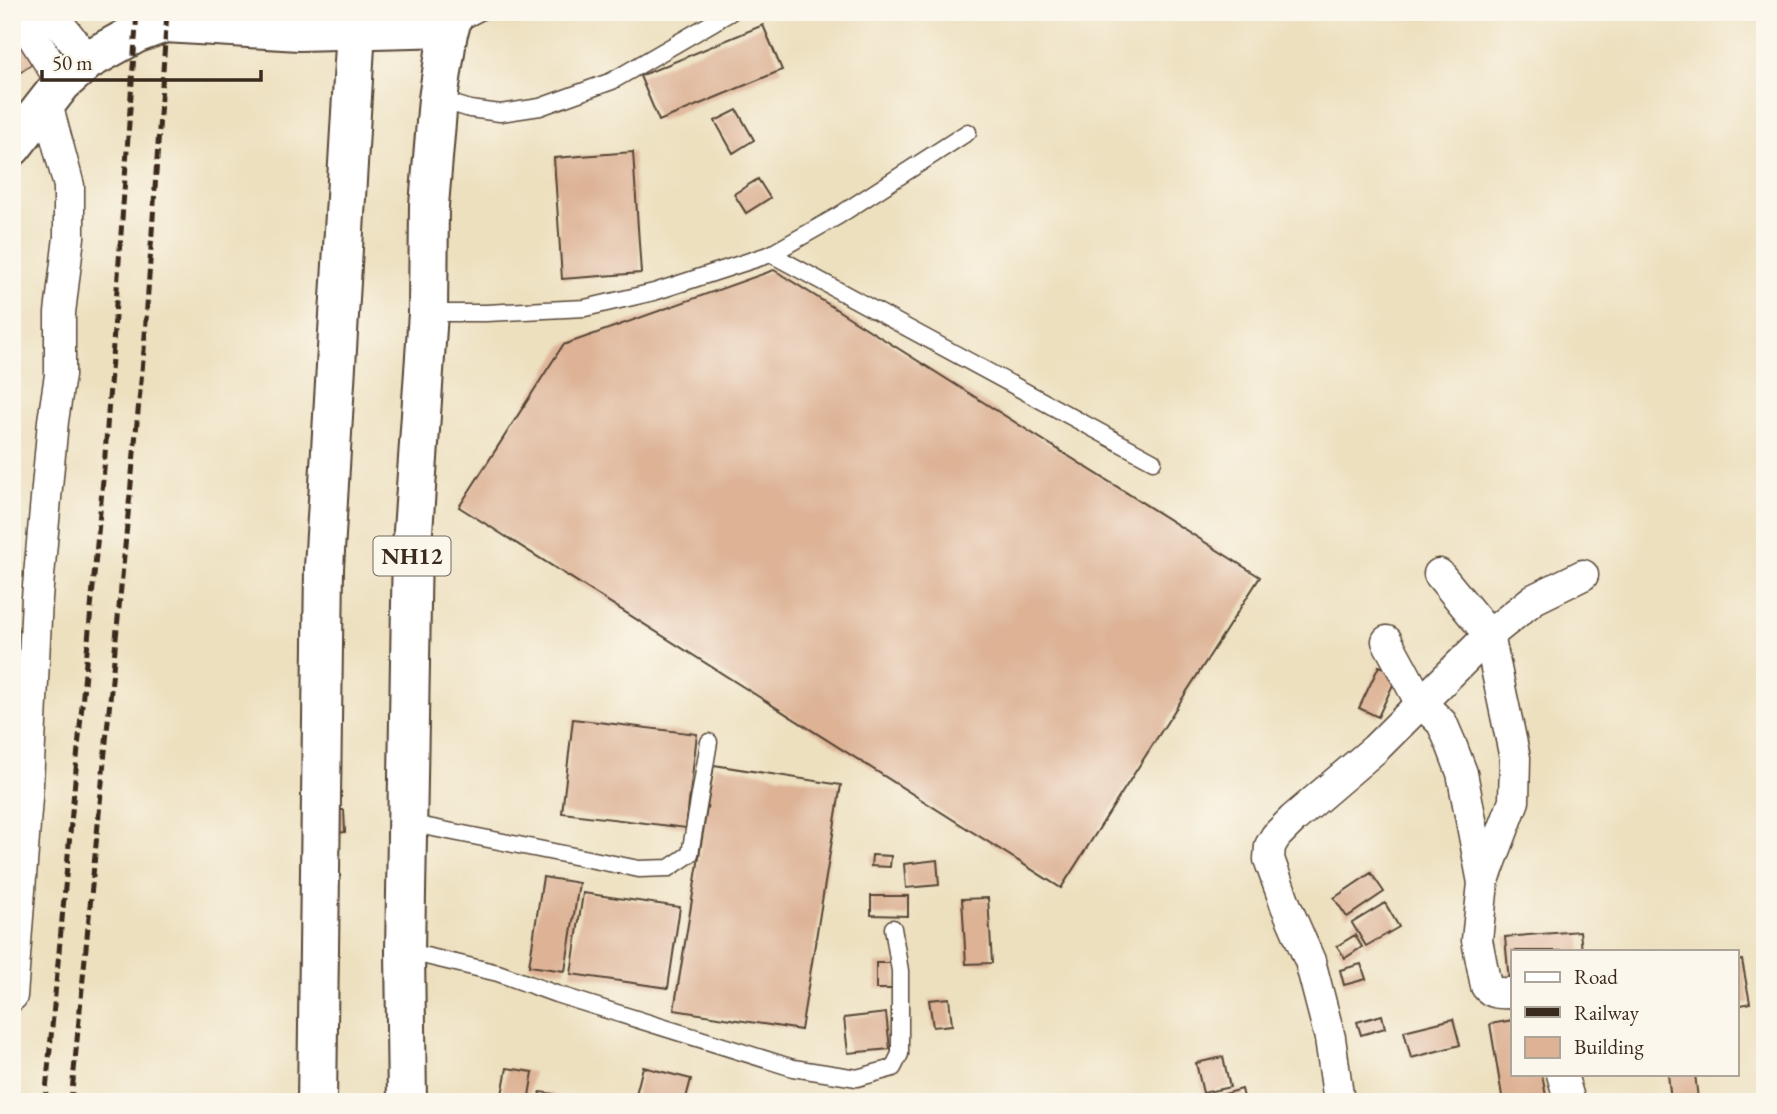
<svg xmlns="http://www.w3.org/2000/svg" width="1777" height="1114" font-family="'EB Garamond',serif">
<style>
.building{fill:#ddb295}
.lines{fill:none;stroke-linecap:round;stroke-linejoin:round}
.lane-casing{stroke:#564536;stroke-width:19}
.street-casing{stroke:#564536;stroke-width:33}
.secondary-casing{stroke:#564536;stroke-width:42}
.highway-casing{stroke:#564536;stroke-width:42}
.lane{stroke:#fff;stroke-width:16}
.street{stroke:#fff;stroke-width:30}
.secondary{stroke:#fff;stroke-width:38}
.highway{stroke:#fff;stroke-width:38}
.rail{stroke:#3b2a1e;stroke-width:5;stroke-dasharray:10 5;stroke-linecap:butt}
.labels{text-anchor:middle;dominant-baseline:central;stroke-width:5;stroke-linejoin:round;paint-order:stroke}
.shield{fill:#fbf7ec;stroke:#75685c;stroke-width:2}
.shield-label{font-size:23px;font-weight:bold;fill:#3b2a1e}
</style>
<rect width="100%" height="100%" fill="#fbf7ec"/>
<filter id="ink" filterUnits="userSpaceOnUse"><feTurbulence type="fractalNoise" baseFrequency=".0143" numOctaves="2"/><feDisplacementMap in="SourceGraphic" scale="14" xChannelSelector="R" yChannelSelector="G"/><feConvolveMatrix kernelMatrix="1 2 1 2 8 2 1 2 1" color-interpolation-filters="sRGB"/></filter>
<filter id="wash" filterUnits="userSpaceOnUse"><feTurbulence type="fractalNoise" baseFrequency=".00686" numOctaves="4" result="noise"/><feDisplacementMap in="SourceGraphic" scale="28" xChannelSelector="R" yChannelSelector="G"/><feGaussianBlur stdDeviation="1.57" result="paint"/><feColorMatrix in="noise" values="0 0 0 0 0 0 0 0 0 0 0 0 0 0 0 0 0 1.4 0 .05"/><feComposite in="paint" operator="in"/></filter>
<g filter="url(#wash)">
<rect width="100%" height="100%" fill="#ede0bf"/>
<g id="blocks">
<!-- building -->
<path class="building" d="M12,23L39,59L12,78Z
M763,25L782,70L659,121L640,76Z
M737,110L754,140L733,153L715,121Z
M633,152L641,273L562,279L554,158Z
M758,179L770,198L746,213L734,194Z
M774,270L1260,577L1061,888L459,507L563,345Z
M1379,666L1398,674L1378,717L1359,708Z
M573,719L697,734L686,828L562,813Z
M714,765L841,785L801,1030L674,1010Z
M336,810H344L345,832L338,833Z
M872,855L891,856L890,867L871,866Z
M937,860L939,885L906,888L904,864Z
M1371,873L1384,892L1347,917L1334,898Z
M543,877L579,883L565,971L529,966Z
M583,893L680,907L668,988L571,974Z
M871,896H908V916L871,915Z
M988,898L992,963L966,964L962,899Z
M1385,903L1399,927L1366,946L1352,923Z
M1580,931L1582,951H1513V982H1509L1505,937Z
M1355,935L1362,947L1345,958L1337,946Z
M1742,960L1750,1003L1737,1006V961Z
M876,963H896V989H876Z
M1361,964L1366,979L1344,985L1340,970Z
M949,998L952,1025L933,1027L929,1000Z
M886,1013L890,1049L848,1053L844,1018Z
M1382,1015L1385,1028L1361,1035L1357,1022Z
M1453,1019L1460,1045L1411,1058L1404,1031Z
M1513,1020V1074H1542L1547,1102H1503L1490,1024Z
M1223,1057L1230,1087L1203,1093L1196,1063Z
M643,1067L691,1079L685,1102H634Z
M507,1068L533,1072L528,1102L501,1100Z
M1668,1074H1695L1698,1099L1671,1101Z
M1242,1089L1245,1102H1200V1101Z
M540,1092L554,1094L553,1102H539Z"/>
</g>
</g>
<g filter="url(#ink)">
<use href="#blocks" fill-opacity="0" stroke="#564536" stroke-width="2"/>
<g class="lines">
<!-- lane casing -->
<g class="lane-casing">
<path id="lane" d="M453,26L480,12
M438,99L470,109L500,113L540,107L612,81L731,12
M771,254L1153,461
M428,313H486L585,308L654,292L771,254L838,216L968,132
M408,823L639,869L669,868L690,854L709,742
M405,951L498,973L556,994L793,1068L857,1078L893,1068L900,1054V971L893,928"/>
</g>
<!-- street casing -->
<g class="street-casing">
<path id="street" d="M17,12L62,83
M50,12L88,60
M1439,574L1489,635L1515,758L1514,801L1483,883L1477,940L1486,986C1493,995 1503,993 1513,993
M1387,641L1420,702L1442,723L1451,744L1462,773L1483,883
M12,996L28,784L37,598L53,421L60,375V313L69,237V186L47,104
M1562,1074L1570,1102
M1339,1102L1330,1038L1310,961L1286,906L1269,859L1270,846L1276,836L1293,819L1375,749L1489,635L1534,599L1583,575"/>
</g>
<!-- secondary casing -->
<g class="secondary-casing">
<path id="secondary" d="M12,147L62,83L88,60L135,34L165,23L299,31L450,27"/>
</g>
<!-- highway casing -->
<g class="highway-casing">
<path id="highway" d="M317,1102L324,568L357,12
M407,1102L405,951L412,546L428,313L429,205L438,99L451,12"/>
</g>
<!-- lane -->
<use href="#lane" class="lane"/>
<!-- street -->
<use href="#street" class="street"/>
<!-- secondary -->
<use href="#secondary" class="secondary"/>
<!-- highway -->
<use href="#highway" class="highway"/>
<!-- rail -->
<path class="rail" d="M45,1102L104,469L137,12
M71,1102L144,350L167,12"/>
</g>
</g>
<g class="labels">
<!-- shield labels -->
<rect class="shield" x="373.5" y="536.5" width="77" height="39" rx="5"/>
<g class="shield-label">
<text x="412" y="556">NH12</text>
</g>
</g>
<!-- margin -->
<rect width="1777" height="1114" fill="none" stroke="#fbf7ec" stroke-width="42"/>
<!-- legend -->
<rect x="1511" y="950" width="228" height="126" fill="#fbf7ec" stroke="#aea59a" stroke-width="2"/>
<rect x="1525" y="972" width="35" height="10" fill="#ffffff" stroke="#aea59a" stroke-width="2"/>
<text x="1574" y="984" font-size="21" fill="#3b2a1e">Road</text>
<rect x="1525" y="1007" width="35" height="10" fill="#3b2a1e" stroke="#aea59a" stroke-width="2"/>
<text x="1574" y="1020" font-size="21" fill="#3b2a1e">Railway</text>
<rect x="1525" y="1037" width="35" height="21" fill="#ddb295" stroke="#aea59a" stroke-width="2"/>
<text x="1574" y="1054" font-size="21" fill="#3b2a1e">Building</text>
<!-- scale -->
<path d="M42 70v10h219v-10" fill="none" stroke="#3b2a1e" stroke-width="3.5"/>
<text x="52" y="70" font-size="21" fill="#3b2a1e" stroke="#fbf7ec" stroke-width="5" paint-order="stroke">50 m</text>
</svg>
